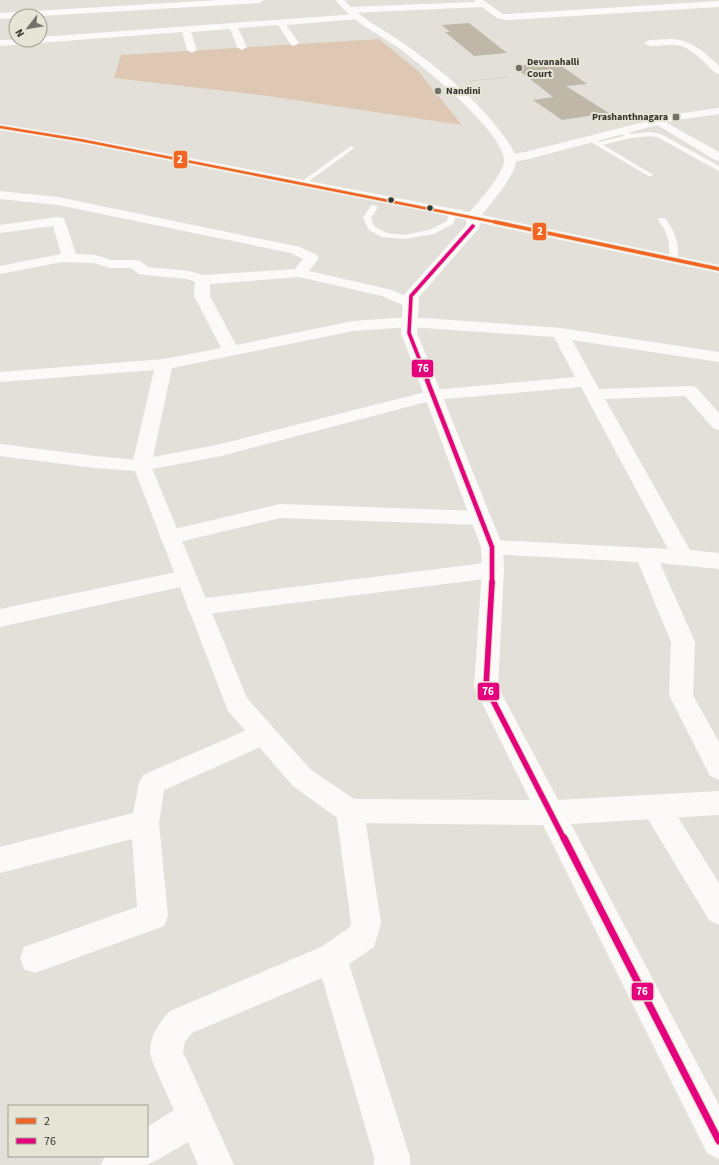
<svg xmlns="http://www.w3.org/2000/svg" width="719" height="1165" font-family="'Source Sans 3',sans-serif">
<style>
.green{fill:#dec8b4}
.building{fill:#bfb8a8}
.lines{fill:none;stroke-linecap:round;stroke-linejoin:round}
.path{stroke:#c2c2bf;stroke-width:1;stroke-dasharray:1 1.5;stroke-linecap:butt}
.service{fill:#fbfaf9;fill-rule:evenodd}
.minor{fill:#fbfaf9;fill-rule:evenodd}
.tertiary{fill:#fbfaf9;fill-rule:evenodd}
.secondary{fill:#fbfaf9;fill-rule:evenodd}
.primary{fill:#fbfaf9;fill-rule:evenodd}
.bus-1-far1-casing{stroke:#e5e4d5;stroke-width:4}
.bus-1-casing{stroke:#e5e4d5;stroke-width:5.5}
.bus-2-far3-casing{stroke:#e5e4d5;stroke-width:5.5}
.bus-2-far2-casing{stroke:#e5e4d5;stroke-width:7}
.bus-2-far1-casing{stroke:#e5e4d5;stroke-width:8}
.bus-2-casing{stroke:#e5e4d5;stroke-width:10}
.bus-1-far1{stroke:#f26522;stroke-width:2.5}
.bus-1{stroke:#f26522;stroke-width:3.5}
.bus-2-far3{stroke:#e5007d;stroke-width:3.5}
.bus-2-far2{stroke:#e5007d;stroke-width:4.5}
.bus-2-far1{stroke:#e5007d;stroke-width:5.5}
.bus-2{stroke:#e5007d;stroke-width:7}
.poi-dot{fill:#72716a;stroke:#e5e4d5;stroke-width:1.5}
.bus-dot{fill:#35352f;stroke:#e5e4d5;stroke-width:1.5}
.labels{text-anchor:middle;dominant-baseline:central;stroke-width:4;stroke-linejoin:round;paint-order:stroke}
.far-poi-label{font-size:10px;font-weight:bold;fill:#35352f;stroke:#e5e4d5;text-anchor:start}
.line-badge{stroke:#e5e4d5;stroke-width:1.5}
.badge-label{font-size:11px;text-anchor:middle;font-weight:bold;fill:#fff}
</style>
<rect width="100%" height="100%" fill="#e2e0d8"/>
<!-- green -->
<path class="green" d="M379,39L418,71L462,125L268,96L114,78L121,55Z"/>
<!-- building -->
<path class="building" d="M469,23L507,53L474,56L445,32H450L442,25Z
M556,62L587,84L566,86L609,113L562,120L533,100L553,97L513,66Z"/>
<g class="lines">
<!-- path -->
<path class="path" d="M470,81L509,77"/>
<!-- service -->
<path class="service" d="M620,129L632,134L649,132L661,134L719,166V171L657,137C639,135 621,140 603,145L652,174L653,175L650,177L586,139L589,137L599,142L625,136L617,131Z
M351,146L354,148L353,149L305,184H301V182Z
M371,205H374L378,207L371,218L375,227L387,233L404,235L429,230L447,221L450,211H453L457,213L453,224L434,234L404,239L382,237L369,230L363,218Z
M659,218H665C674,230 682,246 676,262H670L669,260C670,242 669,235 658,220Z"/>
<!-- minor -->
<path class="minor" d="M219,0H264L260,3L40,16H16V18L0,19V13Z
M474,0H483L503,14H506L719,1V7L506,20L497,18L482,7L349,13L345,10L349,7L475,2Z
M356,14L360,17L359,19L286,25L299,43L294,46L291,45L278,25L238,28L247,47L242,50L237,47L230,29L191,32L197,50L192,53L187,50L182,32L0,46V40H40V37Z
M671,39C691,39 705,53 719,66V74L715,73C705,63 691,46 675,45C666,44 651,49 644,43L649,40Z
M658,118L719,152V161L715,160L654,123L652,121L654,119Z
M0,191L58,197L300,247L317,255L319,258L309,271L392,290L415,300L418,303L415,306L410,308L382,296L299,277L210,284V296L236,345L353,321L410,317L560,328L719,352V362L572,340L599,389L690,386L696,387L719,413V430L713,428L685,396L605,399L690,550L719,553V569L660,563L695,642L693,695L719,742V780L710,776L669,695L671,642L638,562L492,554L485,552L481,547L485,542L492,540L668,549L581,387L434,400L221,456L142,471L135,469L132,465L154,370L0,382V372L164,359L221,348L194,296L195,282L187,279L144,275L139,274L131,268H110L94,263L62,262L0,274V266L61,254L53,226L0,233V225L58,217L63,218L65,221L76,254L95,255L111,260H135L140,261L148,267L189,271L204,275L295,269L303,259L291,253L58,205L0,199ZM410,327L554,337L575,377L433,390L221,444L153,457L172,368L353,331Z
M280,504L481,511L488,513L491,518L488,523L481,525L280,518L170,544L163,542L160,537L163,532L170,530Z
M493,562L501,564L504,570L501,576L493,578L198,615L190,613L187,607L190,601L198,599Z
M186,570L194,572L197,578L194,584L0,627V609Z
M263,723L272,726L276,734L272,742L164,790L159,823L168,916L164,926L35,973L24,969L20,958L24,947L137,907L132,839L0,873V847L133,813L139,783L143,775Z
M656,795L666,798L719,883V925L709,920L646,816L642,807L646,798Z
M350,799L360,802L364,811L381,923L374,947L349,964L410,1157V1165H374V1157L322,978L192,1033L185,1042L183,1052L234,1165H198L188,1142L159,1159L147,1165H101L105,1156H147V1127L174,1110C170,1100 150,1060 150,1052C150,1036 159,1022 170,1011L321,947L350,927L351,923L336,811L340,802Z"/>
<!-- tertiary -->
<path class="tertiary" d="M473,222L478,223L480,226L478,229L419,297L417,333L503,547L504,570L498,687L558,800L719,791V815L571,824L719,1105V1159L707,1153L543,825L350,823L340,820L293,786L228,711L135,471L95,468L0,456V444L95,456L149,461L247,698L311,770L354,799L530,800L474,687L482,570L481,547L401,333L403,296L468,223Z"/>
<!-- secondary -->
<path class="secondary" d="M719,108V114L676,120L525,160L510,162L506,161L504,158L506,155L525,152L676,114Z"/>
<!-- primary -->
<path class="primary" d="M336,0H344C361,19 383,29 403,43C439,68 477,99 503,135C508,142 517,153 516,162C514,178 491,202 482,215L719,265V273L480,223L478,229L473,230L468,229L466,226V220L430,212L80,143L0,130V124L80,137L470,212C479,201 502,176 504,162C508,135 418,62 396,46C375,32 351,21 336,0Z"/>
<!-- bus-1-far1 casing -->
<g class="bus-1-far1-casing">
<path id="bus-1-far1" d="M0,127L80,140L500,223"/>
</g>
<!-- bus-1 casing -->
<g class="bus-1-casing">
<path id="bus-1" d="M495,222L719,269"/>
</g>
<!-- bus-2-far3 casing -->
<g class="bus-2-far3-casing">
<path id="bus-2-far3" d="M428,381L409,333L411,296L473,226"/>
</g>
<!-- bus-2-far2 casing -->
<g class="bus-2-far2-casing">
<path id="bus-2-far2" d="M427,380L492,547V583"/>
</g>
<!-- bus-2-far1 casing -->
<g class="bus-2-far1-casing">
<path id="bus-2-far1" d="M492,582L486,687L564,839"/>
</g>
<!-- bus-2 casing -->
<g class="bus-2-casing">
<path id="bus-2" d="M564,838L719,1141"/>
</g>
<!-- bus-1-far1 -->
<use href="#bus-1-far1" class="bus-1-far1"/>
<!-- bus-1 -->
<use href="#bus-1" class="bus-1"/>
<!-- bus-2-far3 -->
<use href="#bus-2-far3" class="bus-2-far3"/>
<!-- bus-2-far2 -->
<use href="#bus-2-far2" class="bus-2-far2"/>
<!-- bus-2-far1 -->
<use href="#bus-2-far1" class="bus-2-far1"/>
<!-- bus-2 -->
<use href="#bus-2" class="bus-2"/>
</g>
<!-- markers -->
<g class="poi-dot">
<circle cx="519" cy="68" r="4"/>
<circle cx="438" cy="91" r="4"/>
<rect x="672" y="113" width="8" height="8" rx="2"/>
</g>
<g class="bus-dot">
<circle cx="391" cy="200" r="3.5"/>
<circle cx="430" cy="208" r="3.5"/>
</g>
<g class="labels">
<!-- far-poi labels -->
<g class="far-poi-label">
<text x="527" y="62">Devanahalli<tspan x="527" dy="12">Court</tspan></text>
<text x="446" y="91">Nandini</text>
<text x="668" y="117" text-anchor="end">Prashanthnagara</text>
</g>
</g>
<g class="line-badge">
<rect x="173" y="150" width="15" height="19" rx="4" fill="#f26522"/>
<rect x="532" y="222" width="15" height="19" rx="4" fill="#f26522"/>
<rect x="411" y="359" width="23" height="19" rx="4" fill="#e5007d"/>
<rect x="477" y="682" width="23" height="19" rx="4" fill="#e5007d"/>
<rect x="631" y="982" width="23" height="19" rx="4" fill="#e5007d"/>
</g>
<g class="badge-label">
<text x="180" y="163">2</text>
<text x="540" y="235">2</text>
<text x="423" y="372">76</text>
<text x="488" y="695">76</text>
<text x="642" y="995">76</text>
</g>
<!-- legend -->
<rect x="8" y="1105" width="140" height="52" fill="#e5e4d5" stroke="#9f9e93"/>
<rect x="16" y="1118" width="20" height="6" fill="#f26522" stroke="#9f9e93"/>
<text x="44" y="1125" font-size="12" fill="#35352f">2</text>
<rect x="16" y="1138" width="20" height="6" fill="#e5007d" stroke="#9f9e93"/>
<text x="44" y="1145" font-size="12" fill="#35352f">76</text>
<!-- north arrow -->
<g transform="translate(28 28) rotate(239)"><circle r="19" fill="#e5e4d5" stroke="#9f9e93"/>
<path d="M0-3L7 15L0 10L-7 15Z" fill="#72716a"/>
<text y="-6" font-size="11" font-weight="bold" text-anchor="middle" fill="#35352f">N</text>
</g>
</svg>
